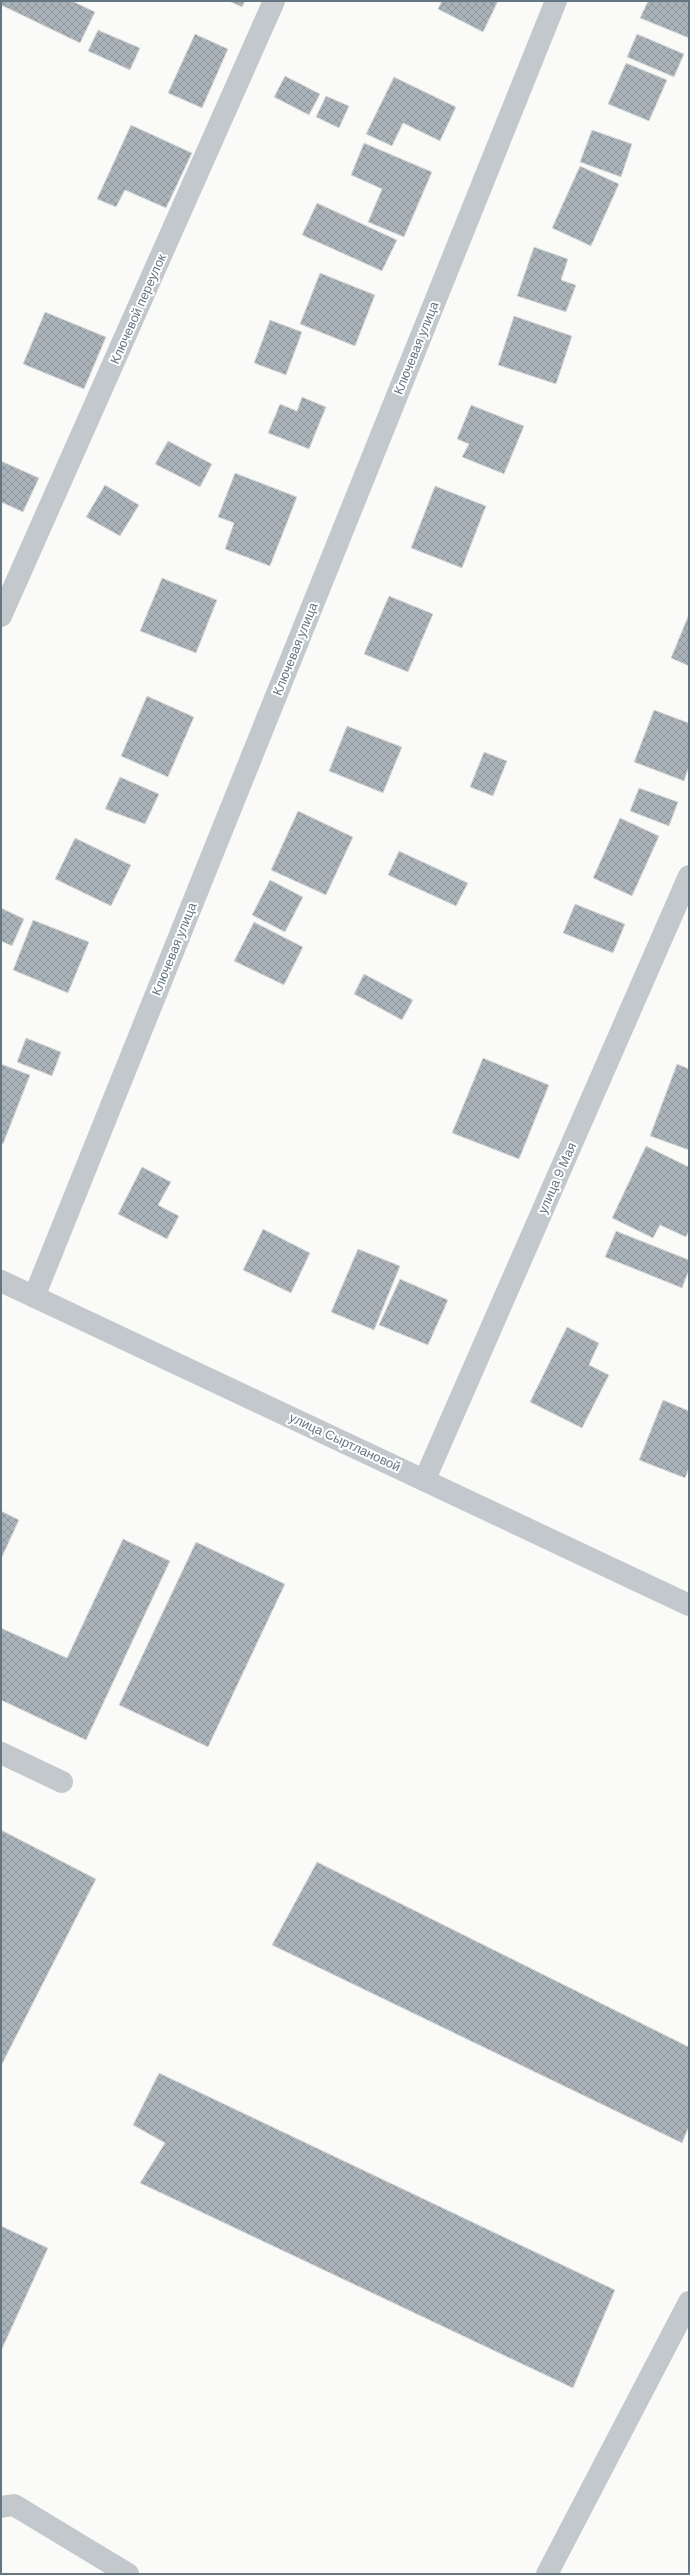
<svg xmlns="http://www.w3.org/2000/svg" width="690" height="2575" font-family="'DM Sans',sans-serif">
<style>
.building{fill:url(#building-cross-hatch);stroke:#dcdcda}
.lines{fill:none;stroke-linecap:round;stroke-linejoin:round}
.minor{stroke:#c3c8cc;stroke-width:22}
.labels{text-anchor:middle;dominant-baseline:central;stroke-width:4;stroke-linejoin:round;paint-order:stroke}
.street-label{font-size:13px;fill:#657683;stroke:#fff}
</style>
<defs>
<pattern id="building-cross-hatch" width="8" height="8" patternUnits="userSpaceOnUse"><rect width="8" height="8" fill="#aab3b9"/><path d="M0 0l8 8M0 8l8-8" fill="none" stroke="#8e969c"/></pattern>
</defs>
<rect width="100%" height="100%" fill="#fafaf8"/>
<!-- building -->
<path class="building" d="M1,1H72L95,12L80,43L1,5Z
M229,1H245L242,7Z
M442,1H498L483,32L438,9Z
M648,1H689V38L640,18Z
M98,30L140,48L130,70L88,51Z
M195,34L228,49L202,108L168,93Z
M637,34L684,54L674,77L627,57Z
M626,63L667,80L649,121L608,104Z
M285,76L320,94L309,115L274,97Z
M394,77L456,107L440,141L403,123L392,146L366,134Z
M326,96L349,106L339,128L316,117Z
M131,125L192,153L166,208L125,190L116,207L97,199Z
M592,130L632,144L621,177L580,162Z
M364,143L432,172L404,237L368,222L382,189L351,175Z
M580,166L619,184L591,246L552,228Z
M317,203L397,240L382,271L302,235Z
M534,247L568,259L561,280L576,285L566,312L517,296Z
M320,273L375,295L355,346L300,324Z
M45,312L106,337L84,389L23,364Z
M514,316L572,336L556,384L498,365Z
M270,320L302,332L286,375L254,363Z
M302,397L326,407L309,449L268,433L280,404L297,411Z
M471,405L524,426L504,474L462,457L469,444L457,439Z
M168,441L212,464L200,487L155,464Z
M1,461L39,478L23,512L1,502Z
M235,473L297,497L270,566L225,549L234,523L218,517Z
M105,485L139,505L120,536L86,517Z
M435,486L486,506L462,568L411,548Z
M162,578L217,600L196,653L140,631Z
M389,596L433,614L408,672L364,654Z
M689,614V666L671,658Z
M147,696L194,717L168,777L121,756Z
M654,710L689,723V766L684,781L634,762Z
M347,726L402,747L383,793L329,771Z
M484,752L507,761L493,796L470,787Z
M120,777L159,794L145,824L105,809Z
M639,788L678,802L669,826L630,811Z
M298,811L353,837L326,895L271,870Z
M620,818L659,836L632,896L593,878Z
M75,838L131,865L111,906L55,879Z
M399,851L468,883L456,906L388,875Z
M270,880L303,897L285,932L252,915Z
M575,904L625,924L613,953L563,933Z
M1,908L24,919L12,946L1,941Z
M33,920L89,942L68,993L13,970Z
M254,922L303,947L284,985L234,961Z
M364,974L413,1000L402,1020L354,994Z
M26,1038L61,1052L52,1076L17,1062Z
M483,1058L549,1085L519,1159L452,1133Z
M1,1064L30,1075L3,1144L1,1143Z
M677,1064L689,1069V1150L650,1136Z
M646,1146L689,1167V1230L686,1237L660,1225L653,1238L612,1218Z
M142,1167L171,1182L158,1205L179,1216L167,1239L118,1214Z
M263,1229L310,1253L291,1293L243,1270Z
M616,1231L689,1260V1270L682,1288L605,1257Z
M358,1249L400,1266L374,1330L331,1312Z
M400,1279L448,1300L428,1345L379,1325Z
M567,1327L599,1343L589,1365L609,1375L582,1428L530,1402Z
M663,1400L689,1411V1468L685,1478L639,1460Z
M1,1511L19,1520L1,1559Z
M123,1539L170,1561L86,1740L1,1700V1628L67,1658Z
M196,1542L285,1584L208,1747L119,1705Z
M1,1830L96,1879L1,2066Z
M317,1862L689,2047V2126L682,2143L272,1945Z
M159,2073L615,2290L573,2388L140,2183L165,2143L133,2125Z
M1,2226L48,2248L1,2351Z"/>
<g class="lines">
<!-- minor -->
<path class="minor" d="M1,616L274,1
M1,1281L689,1605
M34,1297L556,1
M425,1479L689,876
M1,1753L62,1782
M1,2507L14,2505L128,2574
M547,2574L689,2302"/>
</g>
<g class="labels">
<!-- street labels -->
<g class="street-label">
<text transform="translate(138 309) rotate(-66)">Ключевой переулок</text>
<text transform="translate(416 348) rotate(-68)">Ключевая улица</text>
<text transform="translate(295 649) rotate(-68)">Ключевая улица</text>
<text transform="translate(174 949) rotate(-68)">Ключевая улица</text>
<text transform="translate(557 1178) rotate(-66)">улица 9 Мая</text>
<text transform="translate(345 1442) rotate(25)">улица Сыртлановой</text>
</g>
</g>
<!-- border -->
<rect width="690" height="2575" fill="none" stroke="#657683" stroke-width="4"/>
</svg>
